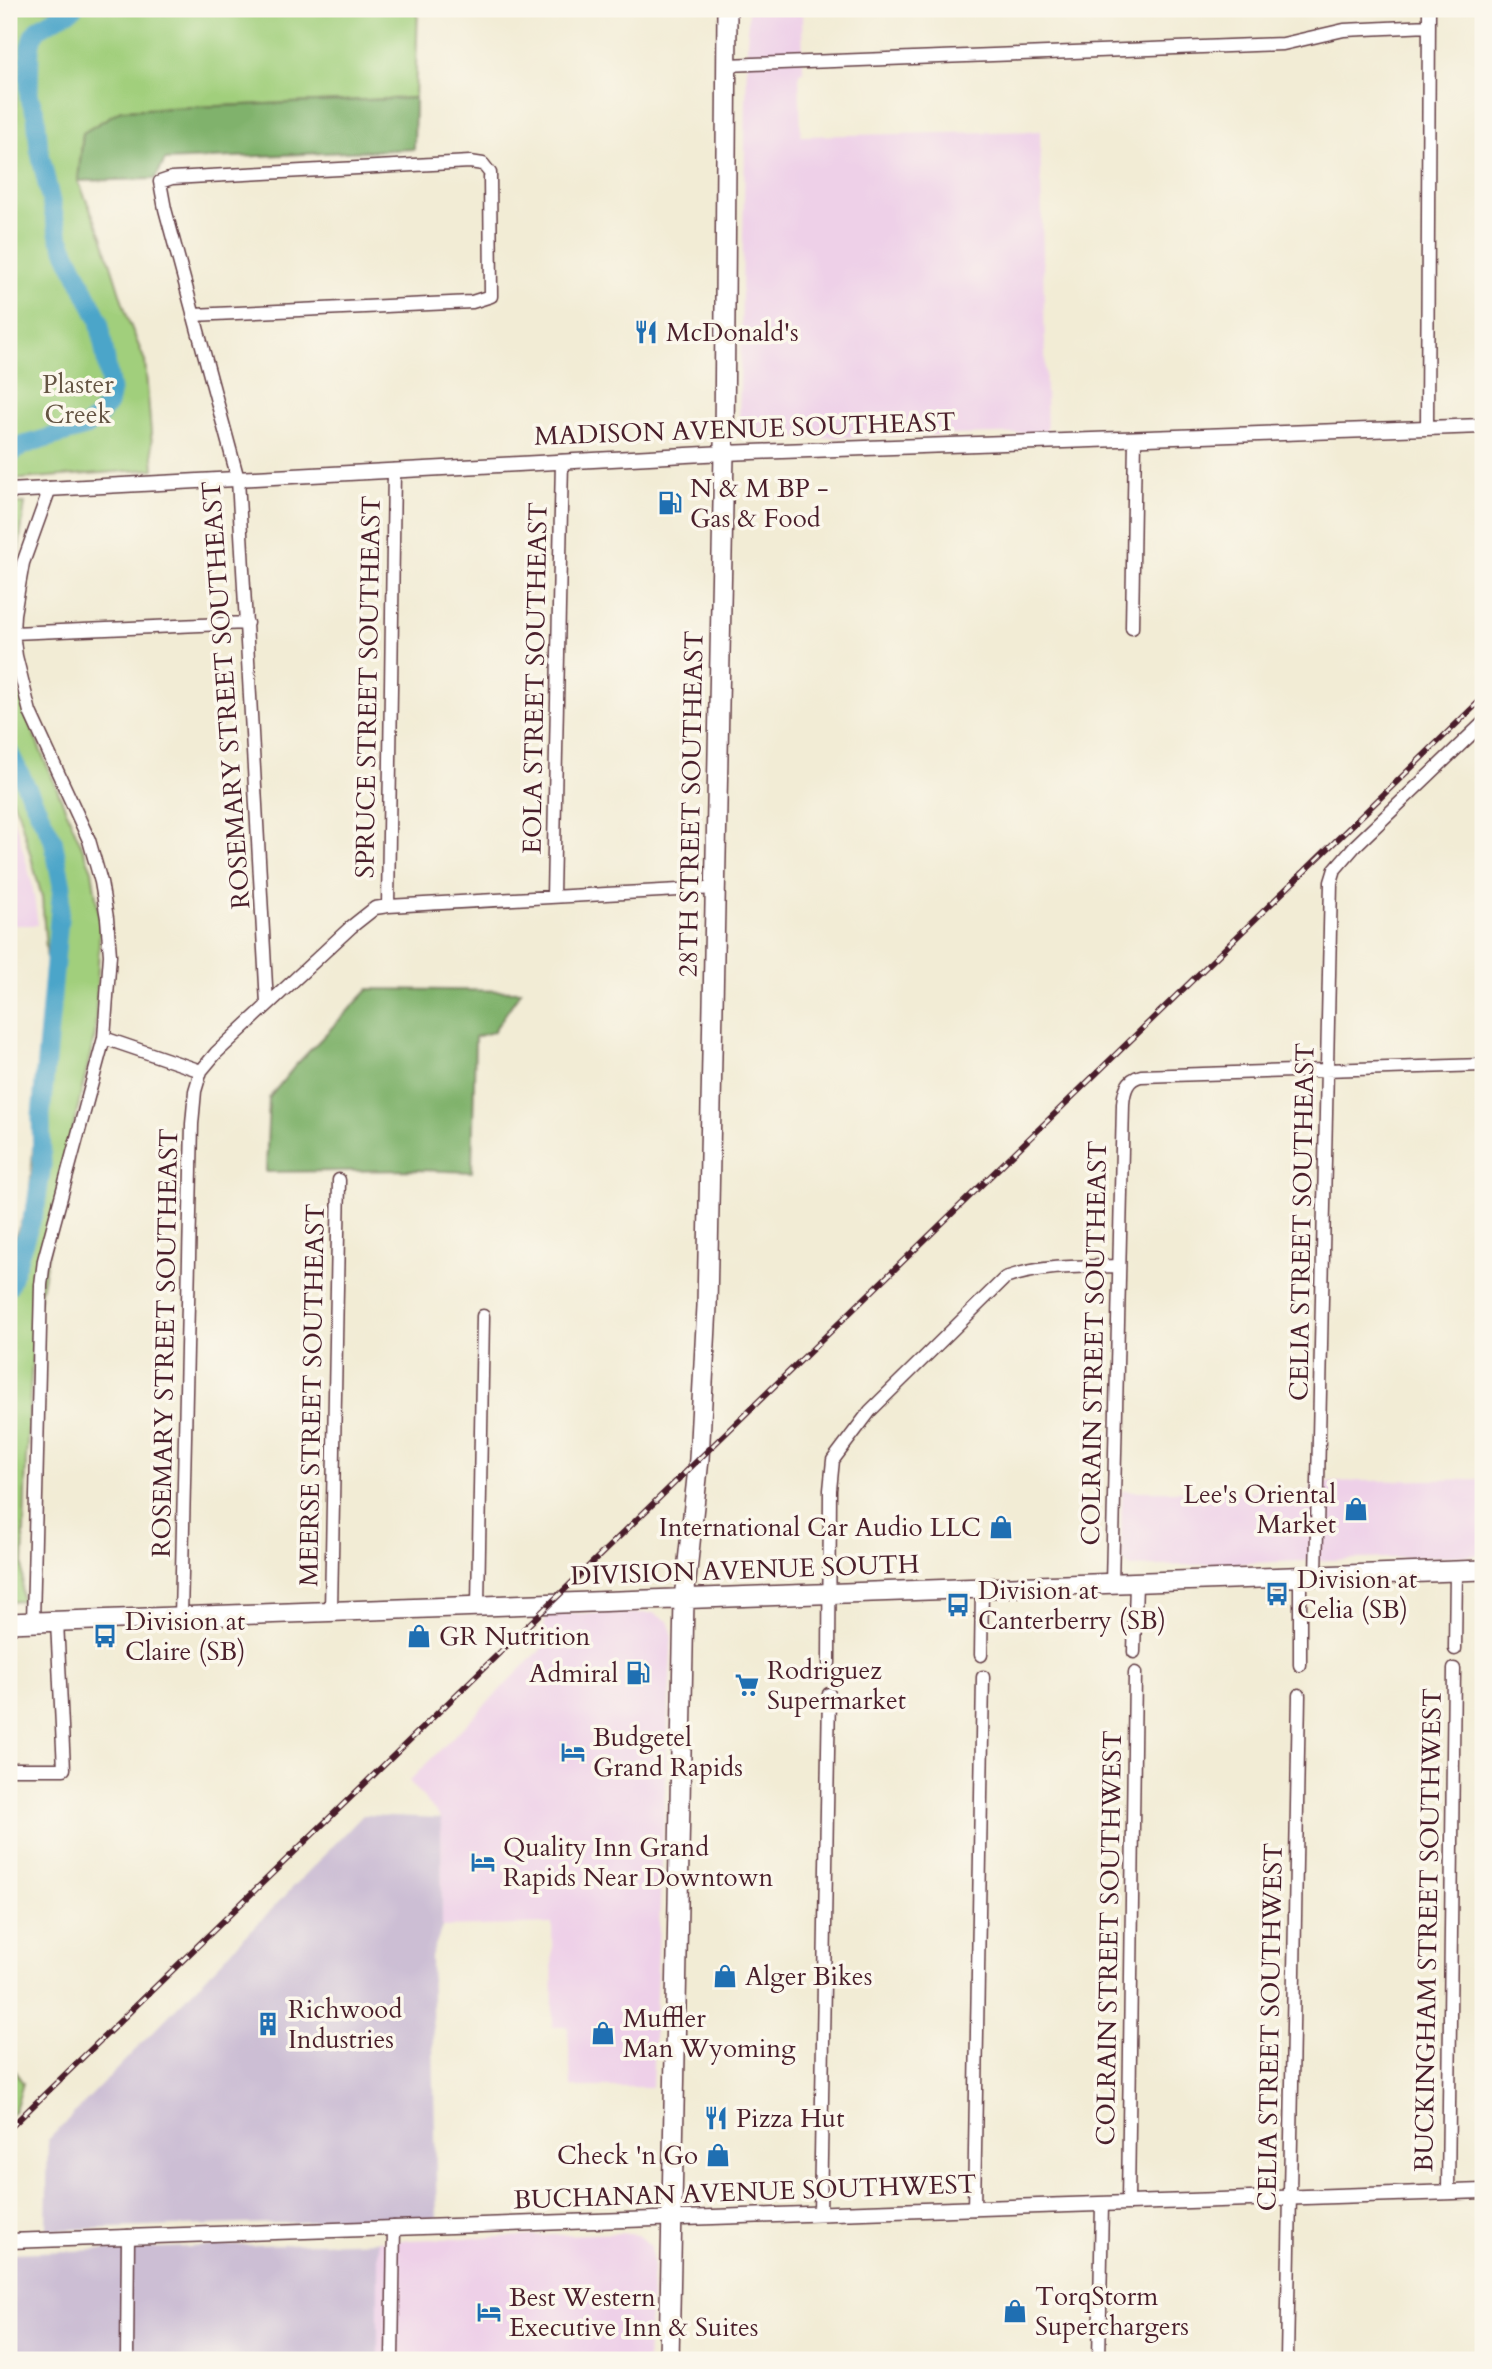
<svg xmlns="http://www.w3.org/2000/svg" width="1492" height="2369" font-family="Cardo,serif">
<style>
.built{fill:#eed0e8}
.industrial{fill:#ccbed4}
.green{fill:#a1cf7c;stroke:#767754;stroke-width:2}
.forest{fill:#80b26c;stroke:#65684c;stroke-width:2}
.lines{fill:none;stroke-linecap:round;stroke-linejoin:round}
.river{stroke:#4ba5c9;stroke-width:19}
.minor-casing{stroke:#633e44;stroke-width:15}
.tertiary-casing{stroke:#633e44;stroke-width:17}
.primary-casing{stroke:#633e44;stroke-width:22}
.minor{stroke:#fff;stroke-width:12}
.tertiary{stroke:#fff;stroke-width:14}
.primary{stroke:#fff;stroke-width:19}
.rail-casing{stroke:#4a1f2b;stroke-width:6}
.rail{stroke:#fbf7ec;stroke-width:3.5;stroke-dasharray:10;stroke-linecap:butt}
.labels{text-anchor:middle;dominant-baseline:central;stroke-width:7;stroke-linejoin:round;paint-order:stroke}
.poi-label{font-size:26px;fill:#4a1f2b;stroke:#fbf7ec;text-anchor:start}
.park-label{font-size:26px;fill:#645443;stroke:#fbf7ec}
.street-label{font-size:26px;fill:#4a1f2b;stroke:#fbf7ec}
</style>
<rect width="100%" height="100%" fill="#fbf7ec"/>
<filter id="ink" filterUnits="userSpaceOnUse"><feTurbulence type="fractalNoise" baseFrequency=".0143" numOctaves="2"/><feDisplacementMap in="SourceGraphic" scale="14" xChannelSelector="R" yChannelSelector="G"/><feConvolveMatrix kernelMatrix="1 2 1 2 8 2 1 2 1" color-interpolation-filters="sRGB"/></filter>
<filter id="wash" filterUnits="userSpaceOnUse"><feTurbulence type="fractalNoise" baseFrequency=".00686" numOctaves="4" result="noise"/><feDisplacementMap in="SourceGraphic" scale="28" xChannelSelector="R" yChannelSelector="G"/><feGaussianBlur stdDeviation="1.57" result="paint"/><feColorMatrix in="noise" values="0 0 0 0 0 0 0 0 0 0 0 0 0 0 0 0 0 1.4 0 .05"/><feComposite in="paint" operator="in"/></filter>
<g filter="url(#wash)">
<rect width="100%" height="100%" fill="#f2ecd5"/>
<!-- built -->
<path class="built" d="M748,9H802L803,72L799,73L801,136L1040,131L1047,433L750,439L739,428Z
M9,811L17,828L32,883L38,925H9Z
M1483,1479V1555L1129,1567L1121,1558L1122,1491H1311L1312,1482Z
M653,1613L668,1621L672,1633L652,2087H571L568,2027H553L552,1924L442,1927L441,1818L409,1781L541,1649L546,1614Z
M620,2233L638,2235L651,2246L653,2269L647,2360H378V2241Z"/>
<!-- industrial -->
<path class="industrial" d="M363,1815L441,1818L442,1927L431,1957L437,2218L46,2230L48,2140Z
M378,2241V2360H9V2253Z"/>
<!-- green -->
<path class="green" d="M17,9H418L415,98L121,110L83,133L78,181L102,236L129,322L145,361L154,469L9,480V263L15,151Z
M9,503H25L11,608L10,640L19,693L33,733L92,870L100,923L95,1035L68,1149L34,1328L26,1460L22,1601L9,1602V1249L29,1205L38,1076L48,976L42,897L19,814L9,793Z
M9,2063L23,2083L15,2110L9,2117Z"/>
<!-- forest -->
<path class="forest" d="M415,98L414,149L165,160L155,179L78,181L83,133L121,110Z
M369,989L521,991L493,1032L475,1037L472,1172L417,1170L266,1172L269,1098L295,1066Z"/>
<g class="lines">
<!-- river -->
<path class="river" d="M9,455L24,445L86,427L99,416L108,404L111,390L99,320L59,237L39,149L36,115L29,97L30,47L33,36L39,28L73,9
M9,752L53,840L62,886L41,1116L42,1165L36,1206L9,1286"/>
</g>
</g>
<g filter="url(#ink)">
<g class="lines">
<!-- minor casing -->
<g class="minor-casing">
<path id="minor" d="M727,65L1283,44L1344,30L1429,26
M193,315L472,302L491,296L490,173L483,164L470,162L172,178L160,182L165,209L238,479L267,1004
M1427,428L1429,9
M1132,628L1135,438
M13,633L247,623
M553,896L562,461
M388,906L394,470
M104,1038L201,1071
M1316,1576L1331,882L1335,869L1355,846L1483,723
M1112,1584L1123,1104C1124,1091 1127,1079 1141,1076L1483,1065
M478,1605L483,1316
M331,1610L339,1180
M181,1617L192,1124L195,1091L201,1071L216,1053L351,927L375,908L388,906L716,888
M33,1622L41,1285L44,1260L104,1038L110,955L107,918L101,882L89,840L30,712L16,656L13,633L14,614L23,563L50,488
M1455,1649L1456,1571
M1134,1652L1136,1583
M981,1655L982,1588
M829,1663L830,1490L833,1460L870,1411L1005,1278C1042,1265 1079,1267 1118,1266
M1300,1665V1577
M9,1769H64L57,1621
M1448,2192L1454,1669
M1128,2203L1135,1673
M974,2209L983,1677
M820,2214L829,1694
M127,2360L128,2236
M392,2360L394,2227
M1099,2360L1102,2204
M1287,2360L1299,1695"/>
</g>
<!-- tertiary casing -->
<g class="tertiary-casing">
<path id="tertiary" d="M9,491L724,453L1483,426
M9,2241L1483,2191"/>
</g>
<!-- primary casing -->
<g class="primary-casing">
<path id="primary" d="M9,1623L1483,1570
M669,2360L684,1599L699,1459L707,1306L724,453L727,9"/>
</g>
<!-- minor -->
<use href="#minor" class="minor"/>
<!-- tertiary -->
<use href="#tertiary" class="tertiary"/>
<!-- primary -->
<use href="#primary" class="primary"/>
<!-- rail casing -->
<g class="rail-casing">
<path id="rail" d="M9,2129L1483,698"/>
</g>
<!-- rail -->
<use href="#rail" class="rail"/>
</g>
</g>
<!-- icons -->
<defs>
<g id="restaurant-bare" transform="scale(1.89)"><path d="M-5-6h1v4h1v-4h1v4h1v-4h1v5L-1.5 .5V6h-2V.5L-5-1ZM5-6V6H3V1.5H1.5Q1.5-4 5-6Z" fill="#1f6fb2" stroke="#fbf7ec" stroke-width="2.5" paint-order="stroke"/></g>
<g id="fuel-bare" transform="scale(1.89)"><path d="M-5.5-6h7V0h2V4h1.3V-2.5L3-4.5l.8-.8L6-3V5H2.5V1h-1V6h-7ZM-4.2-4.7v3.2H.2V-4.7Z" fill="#1f6fb2" stroke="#fbf7ec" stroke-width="2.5" paint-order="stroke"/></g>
<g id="shop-bare" transform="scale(1.89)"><path d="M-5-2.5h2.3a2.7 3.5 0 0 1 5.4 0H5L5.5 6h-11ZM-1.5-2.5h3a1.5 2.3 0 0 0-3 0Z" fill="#1f6fb2" stroke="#fbf7ec" stroke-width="2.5" paint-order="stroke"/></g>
<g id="bus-bare" transform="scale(1.89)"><path d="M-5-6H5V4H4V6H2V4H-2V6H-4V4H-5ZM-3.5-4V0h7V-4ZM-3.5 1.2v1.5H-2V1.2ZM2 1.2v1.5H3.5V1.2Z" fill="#1f6fb2" stroke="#fbf7ec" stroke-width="2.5" paint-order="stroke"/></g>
<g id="supermarket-bare" transform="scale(1.89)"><path d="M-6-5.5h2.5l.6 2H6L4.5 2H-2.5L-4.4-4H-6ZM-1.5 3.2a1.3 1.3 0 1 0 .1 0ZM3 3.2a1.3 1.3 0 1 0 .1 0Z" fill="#1f6fb2" stroke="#fbf7ec" stroke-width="2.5" paint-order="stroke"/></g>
<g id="hotel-bare" transform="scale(1.89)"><path d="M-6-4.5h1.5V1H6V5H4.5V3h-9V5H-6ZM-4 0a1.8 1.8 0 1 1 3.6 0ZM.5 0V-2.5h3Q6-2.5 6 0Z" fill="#1f6fb2" stroke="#fbf7ec" stroke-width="2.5" paint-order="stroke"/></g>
<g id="building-bare" transform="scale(1.89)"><path d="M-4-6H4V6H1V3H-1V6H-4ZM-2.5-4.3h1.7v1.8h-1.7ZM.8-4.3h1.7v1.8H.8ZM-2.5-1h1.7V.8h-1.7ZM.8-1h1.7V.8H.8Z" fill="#1f6fb2" stroke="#fbf7ec" stroke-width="2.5" paint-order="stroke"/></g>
</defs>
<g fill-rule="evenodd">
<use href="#restaurant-bare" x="646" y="332"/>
<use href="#fuel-bare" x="670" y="503"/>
<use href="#shop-bare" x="1356" y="1509"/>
<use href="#shop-bare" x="1001" y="1527"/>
<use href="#bus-bare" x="1277" y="1594"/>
<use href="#bus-bare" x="958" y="1605"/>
<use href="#bus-bare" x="105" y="1636"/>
<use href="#shop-bare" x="419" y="1636"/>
<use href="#fuel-bare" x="638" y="1673"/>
<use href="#supermarket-bare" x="747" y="1685"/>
<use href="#hotel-bare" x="573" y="1752"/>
<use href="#hotel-bare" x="483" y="1862"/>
<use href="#shop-bare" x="725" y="1976"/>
<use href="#building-bare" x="268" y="2024"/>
<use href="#shop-bare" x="603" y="2033"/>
<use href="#restaurant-bare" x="716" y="2118"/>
<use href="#shop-bare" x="718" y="2155"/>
<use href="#shop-bare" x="1015" y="2311"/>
<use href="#hotel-bare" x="489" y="2312"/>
</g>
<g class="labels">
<!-- poi labels -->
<g class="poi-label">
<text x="666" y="332">McDonald's</text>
<text x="690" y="488">N &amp; M BP -<tspan x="690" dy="30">Gas &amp; Food</tspan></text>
<text x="1336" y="1494" text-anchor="end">Lee's Oriental<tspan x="1336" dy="30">Market</tspan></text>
<text x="981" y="1527" text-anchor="end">International Car Audio LLC</text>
<text x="1297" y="1579">Division at<tspan x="1297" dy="30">Celia (SB)</tspan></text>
<text x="978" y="1590">Division at<tspan x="978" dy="30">Canterberry (SB)</tspan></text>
<text x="125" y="1621">Division at<tspan x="125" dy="30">Claire (SB)</tspan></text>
<text x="439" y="1636">GR Nutrition</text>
<text x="767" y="1670">Rodriguez<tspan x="767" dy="30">Supermarket</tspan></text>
<text x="618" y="1673" text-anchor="end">Admiral</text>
<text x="593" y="1737">Budgetel<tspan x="593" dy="30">Grand Rapids</tspan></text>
<text x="503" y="1847">Quality Inn Grand<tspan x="503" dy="30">Rapids Near Downtown</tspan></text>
<text x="745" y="1976">Alger Bikes</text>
<text x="288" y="2009">Richwood<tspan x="288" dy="30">Industries</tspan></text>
<text x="623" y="2018">Muffler<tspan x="623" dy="30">Man Wyoming</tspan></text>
<text x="736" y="2118">Pizza Hut</text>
<text x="698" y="2155" text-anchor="end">Check 'n Go</text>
<text x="1035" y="2296">TorqStorm<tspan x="1035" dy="30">Superchargers</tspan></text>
<text x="509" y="2297">Best Western<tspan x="509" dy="30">Executive Inn &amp; Suites</tspan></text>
</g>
<!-- park labels -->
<g class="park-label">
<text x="78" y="384">Plaster<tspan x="78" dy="30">Creek</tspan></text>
</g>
<!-- street labels -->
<g class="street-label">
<text transform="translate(745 429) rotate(-2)">MADISON AVENUE SOUTHEAST</text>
<text transform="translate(535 678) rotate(-89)">EOLA STREET SOUTHEAST</text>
<text transform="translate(368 687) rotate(-89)">SPRUCE STREET SOUTHEAST</text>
<text transform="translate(226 695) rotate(-94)">ROSEMARY STREET SOUTHEAST</text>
<text transform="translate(691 804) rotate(-89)">28TH STREET SOUTHEAST</text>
<text transform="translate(1302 1222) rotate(-89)">CELIA STREET SOUTHEAST</text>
<text transform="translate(165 1343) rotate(-89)">ROSEMARY STREET SOUTHEAST</text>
<text transform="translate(1094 1343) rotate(-89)">COLRAIN STREET SOUTHEAST</text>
<text transform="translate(312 1395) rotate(-89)">MEERSE STREET SOUTHEAST</text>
<text transform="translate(745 1570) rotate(-2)">DIVISION AVENUE SOUTH</text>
<text transform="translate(1428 1930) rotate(-89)">BUCKINGHAM STREET SOUTHWEST</text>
<text transform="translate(1109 1938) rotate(-89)">COLRAIN STREET SOUTHWEST</text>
<text transform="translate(1270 2027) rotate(-89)">CELIA STREET SOUTHWEST</text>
<text transform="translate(745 2192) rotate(-2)">BUCHANAN AVENUE SOUTHWEST</text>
</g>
</g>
<!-- margin -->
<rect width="1492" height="2369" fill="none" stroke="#fbf7ec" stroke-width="35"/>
</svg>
